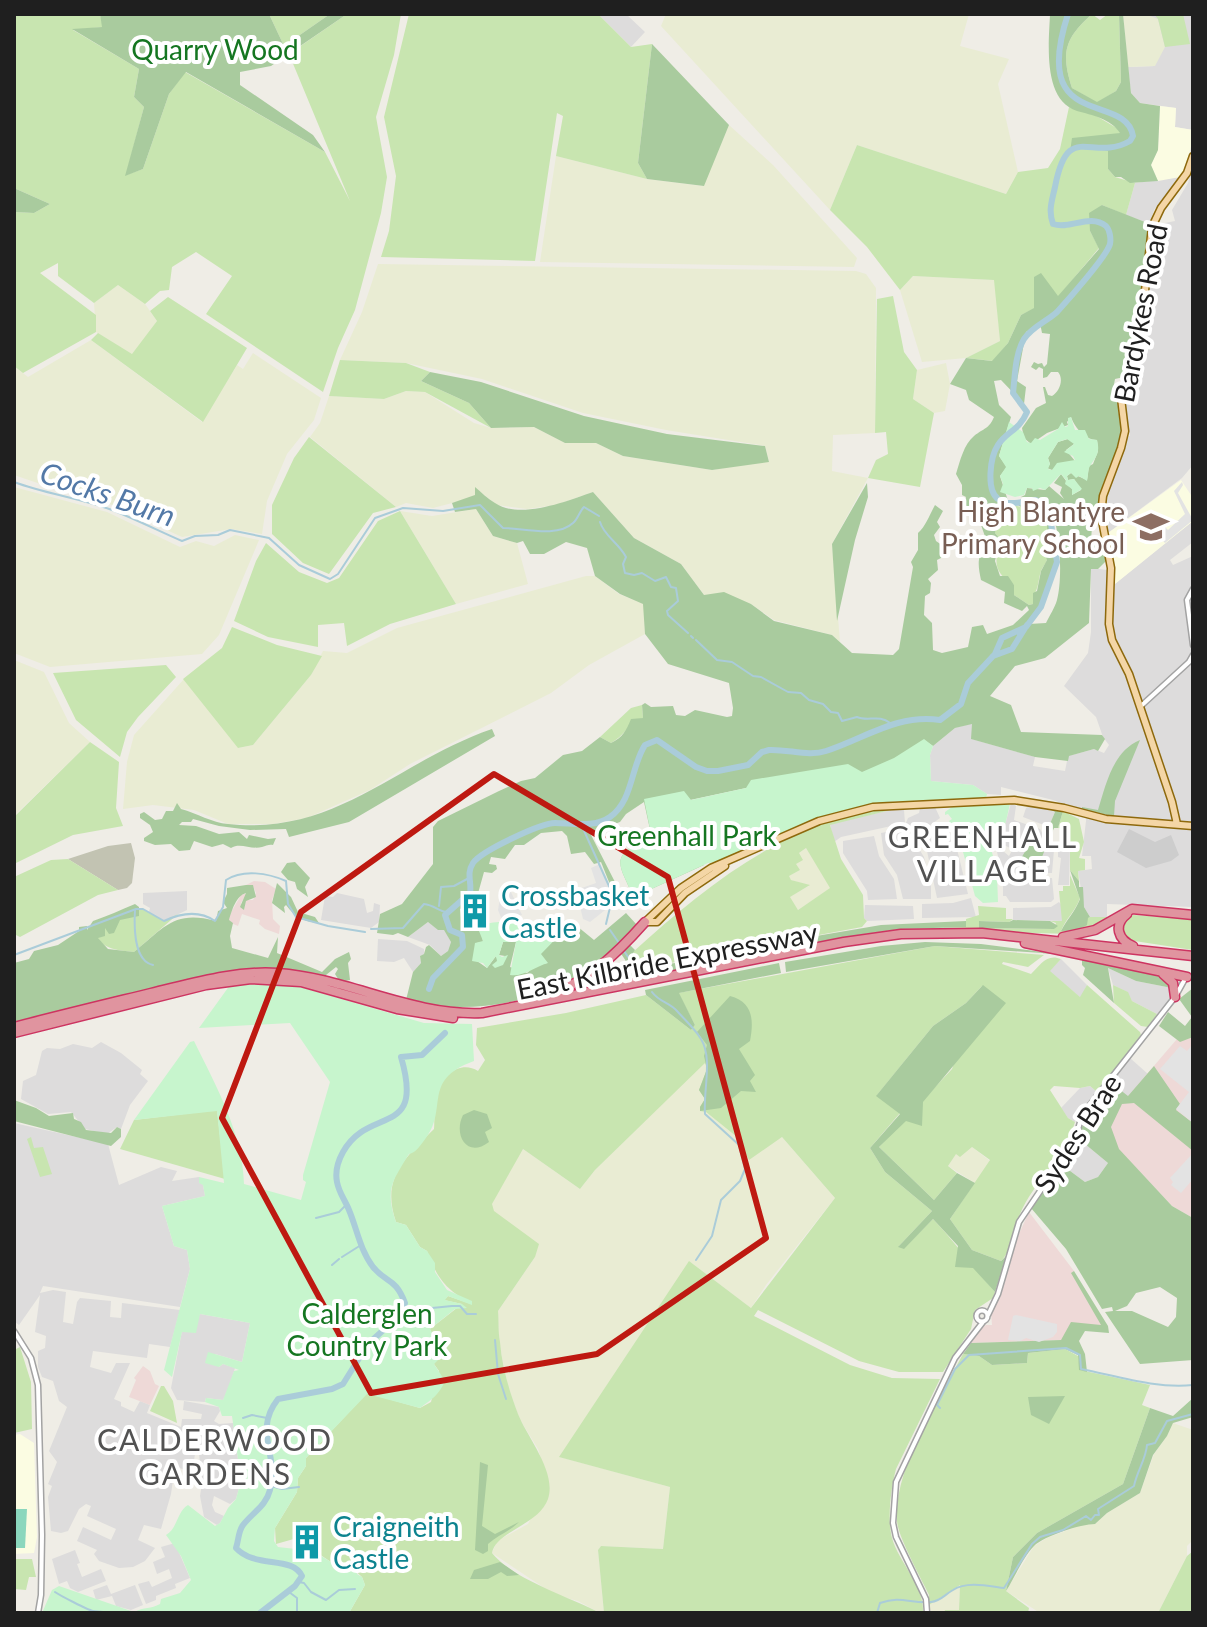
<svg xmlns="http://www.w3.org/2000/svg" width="1207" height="1627" font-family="Lato,sans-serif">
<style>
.residential{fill:#dddcdc}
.commercial{fill:#eed9d7}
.education{fill:#fbfce2}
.religious{fill:#cdcdcd}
.construction{fill:#c2c3b2}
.farmland{fill:#e9ecd3}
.grass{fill:#c8e5b0;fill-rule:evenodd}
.forest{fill:#a9cb9e;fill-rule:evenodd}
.park{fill:#c7f5cd;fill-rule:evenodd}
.pitch{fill:#8bd7bd}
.parking{fill:#e3e3e3}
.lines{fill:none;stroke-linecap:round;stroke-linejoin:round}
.stream{stroke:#aaccd9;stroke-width:2}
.river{stroke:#aaccd9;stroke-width:6}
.minor-casing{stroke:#a3a3a3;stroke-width:7}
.major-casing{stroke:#8e690c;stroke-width:9}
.highway-casing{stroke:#cd3461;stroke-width:11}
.minor{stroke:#fff;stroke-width:4}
.major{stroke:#f4d6a6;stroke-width:6}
.highway{stroke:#e0949f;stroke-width:8}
.marked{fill:none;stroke:#be1911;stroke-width:6;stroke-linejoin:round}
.labels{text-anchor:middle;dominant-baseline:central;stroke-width:8;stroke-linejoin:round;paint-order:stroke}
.park-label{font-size:28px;fill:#157621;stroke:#fff}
.street-label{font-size:28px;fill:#1f1f1f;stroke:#fff}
.education-label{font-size:28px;fill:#785e54;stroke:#fff;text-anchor:end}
.culture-label{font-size:28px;fill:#0d838f;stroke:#fff;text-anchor:start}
.water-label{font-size:30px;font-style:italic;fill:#5379a7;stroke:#fff}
.neighbourhood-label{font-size:30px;letter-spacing:2px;fill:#525252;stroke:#fff}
</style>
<rect width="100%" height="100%" fill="#efede6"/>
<!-- residential -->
<path class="residential" d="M598,14H626L645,32L631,47Z
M1145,14H1193V130L1175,127L1176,108L1140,103L1131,93L1128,67L1155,66L1148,16Z
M1193,165V465L1182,478L1108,533L1107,489L1126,437L1130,436L1122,403L1125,383L1134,360L1139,335L1144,331L1150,274L1155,272L1154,253L1162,228L1160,224L1175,221L1172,210L1188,183Z
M1180,177L1154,210L1150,224L1126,215L1135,183Z
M1193,521V542L1170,560L1173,565L1193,556V907L1107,904V917H1090L1084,907L1078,871L1092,869L1091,856H1082L1087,812L1053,800L1001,787V795L987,794L973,785L931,781L930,755L933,746L955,728L973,723L972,739L1035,757L1033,766L1065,771L1068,756L1094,749L1104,753L1109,745L1103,737L1096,717L1064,686L1088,653L1091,632V568L1115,571L1116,583Z
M1011,803L1016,806L1014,820L1040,829L1045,838V850H1054L1052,873H1002L997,852L1003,851L1009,856L1016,843L1010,848L1002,844L999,847L996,839L1003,832Z
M1032,805L1055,812L1049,827L1023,817L1026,808Z
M935,807L940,818L929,826L934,834L946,827L955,841L968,894L937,898L927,851L906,823L908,818L919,813L920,808Z
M891,810H904L905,823L841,837L834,842L830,824Z
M906,828L924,857L931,885V899H903L897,875L884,855L881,833Z
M874,836L879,856L894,879L897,899L868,900L867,891L843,853V841Z
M1058,845H1070L1069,885H1058L1061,858L1058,857Z
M1003,878H1052L1054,899L1051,902H1010L1006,896H1003Z
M187,891V910L164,921L149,912L150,908L143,904V893Z
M337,893L364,899L367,913L373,911L374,903L380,905L379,922L371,928L321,920L325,896L333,897Z
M971,898L976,917L922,918V904L953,903Z
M1059,902L1062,906V921L1013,920V908L1051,907Z
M865,905L913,906L914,919L867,921L864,918Z
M428,922L439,930L444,929L451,942L448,951L441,956L430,945L408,937Z
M378,939L407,941L424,949V954L420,956L421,963L413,972L404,958L394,962L377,961Z
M1061,959L1087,985L1081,998L1049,971Z
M1108,968L1136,981L1172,988V997L1157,1014L1132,1001L1127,992L1113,985Z
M101,1042L121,1053L142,1070L140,1074L148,1081L130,1105L121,1129L117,1127L107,1134L85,1129L71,1112L48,1114L21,1099L23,1081L36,1075L42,1051L47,1048L60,1049L73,1044L92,1048Z
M1130,1058L1148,1074L1128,1097L1110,1082Z
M1090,1086L1097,1092L1083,1108L1075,1122L1068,1118L1061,1108L1080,1088Z
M14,1123L108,1144L119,1185L161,1167L177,1171L172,1181L199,1177L203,1185L205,1196L162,1206L174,1246L187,1250L190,1269L180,1307L43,1286L40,1293L53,1290L66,1292L63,1322L73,1324L77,1302L80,1298L111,1301L110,1317L121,1318L122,1303L180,1310L170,1347L149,1344L147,1358L93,1351L90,1367L111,1373L116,1363H130L114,1399L121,1402V1406L134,1412L140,1401L150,1405L147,1413L181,1427L182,1419H201L202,1414L183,1410L184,1401L219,1407L220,1411L214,1421L219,1424L233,1423L241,1481L236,1499L230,1504L214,1496L212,1505L215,1512L224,1516L220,1523L217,1525L204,1517L200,1496L202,1483L199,1454H195L192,1473L175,1466L171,1494L161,1529L144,1525L138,1540L155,1548L145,1561L133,1567L119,1568L99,1561L94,1554L97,1550L77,1541L83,1527L111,1540L116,1529L87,1516L91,1506L86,1504L79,1509L68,1531L61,1533L51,1531L48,1497L52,1486L48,1484L57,1462L49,1451L67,1407L59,1401L53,1381L42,1377L38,1367V1351L45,1348L46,1336L35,1332L40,1295L19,1325L14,1321Z
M1079,1139L1108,1163L1098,1177L1085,1182L1062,1165Z
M200,1314L250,1323L242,1362L215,1354L219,1367L223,1364L235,1368L228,1391L223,1400L206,1398L205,1402L177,1400L171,1388L182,1331Z
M175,1543L190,1578L175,1584L176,1588L156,1596V1600L146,1604L138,1584L149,1581L152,1587L172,1578L169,1569L157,1574L153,1562L165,1557L161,1547Z
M75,1550L80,1563L77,1564L82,1577L101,1569L106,1581L78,1592L70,1588L67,1581L59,1584L52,1559Z
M107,1585L111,1594L135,1585L143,1605L131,1610L116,1606L112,1596L96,1600L93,1590Z"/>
<!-- commercial -->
<path class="commercial" d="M254,881L265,882L276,889L272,900L273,919L280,926L279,934L265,929L259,924L260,920L242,914L238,926L226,921L241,895L247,893L241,903L244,910L246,900H253L256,893L253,886L246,885Z
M1193,1030V1218L1172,1206L1118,1149L1110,1126L1122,1103L1177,1039Z
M1029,1212L1074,1271L1072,1273L1102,1325L1065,1337L1061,1340L971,1343L982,1328L986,1325H992L991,1313L1001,1295L1018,1236Z
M143,1366L150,1371L155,1384L159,1386L150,1405L129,1397L136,1380L134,1378Z"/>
<!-- education -->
<path class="education" d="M1160,106L1176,108L1175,127L1193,130V139L1185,169L1180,177L1158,181L1151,165L1158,150Z
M1181,480L1193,498V521L1115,584V571L1108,533Z
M20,1434L34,1443L37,1537L34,1553L14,1554V1435Z"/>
<!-- religious -->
<path class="religious" d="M1129,829L1155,842L1171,835L1179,855L1171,861L1146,868L1117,852Z"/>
<!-- construction -->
<path class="construction" d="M131,843L135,858L132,883L127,888L118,890L68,859L108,846Z"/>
<!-- farmland -->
<path class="farmland" d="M666,14H969L960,46L1009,59L998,84L1018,172L1006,194L857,145L830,210L661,26Z
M1123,14H1145L1158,19L1165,47L1155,66L1128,67Z
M729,125L773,165L857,258L854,267L540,262L556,156L647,179L703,186Z
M378,264L856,271L866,274L876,288L875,433L833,435L832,471L868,478L832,544L840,642L832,635L774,620L751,604L704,595L681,564L634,538L593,492L556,505L527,509L497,505L475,488V497L433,508L406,503L396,507L310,437L320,423L329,396L384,399L406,391L425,392L474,423L491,428L534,427L565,443H596L623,456L712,470L769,461L765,446L666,430L583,413L482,379L406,363L340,360L362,312Z
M913,276L995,280L1000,341L966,358L922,362L900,290Z
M118,285L145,304L157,321L133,355L96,332L94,303Z
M91,340L202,422L237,365L243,369L253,353L321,398L314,420L287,454L267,501L262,534L231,529L182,537L101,500L61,491L14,475V366L28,377Z
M946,363L950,384L945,411L934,413L913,399L917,370Z
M14,487L107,512L180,547L196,541L214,546L235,535L259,540L219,635L202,654L50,667L14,653Z
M476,509L493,536L517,543L528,584L456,604L400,511L432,516Z
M586,576H595L619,594L644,604L645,634L589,665L551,693L410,764L370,790L307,818L273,824H228L194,810L153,805L123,809L127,762L134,735L184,679L239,748L253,745L311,675L323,651L347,653L397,628Z
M14,660L44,672L69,723L90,742L14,816Z
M806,848L831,888L798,910L789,897L809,886L791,880L788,876L800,870L795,865L799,853Z
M705,1062L707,1069L699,1090L706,1099V1112L737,1137L746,1152L782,1137L835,1198L766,1285L751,1308L690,1262L560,1457L670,1487L663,1549L601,1546L598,1550L604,1613H600L578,1601L555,1595L492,1553L497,1541L528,1524L549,1485L538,1449L519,1418L506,1380L499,1340L498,1311L535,1257L441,1213L523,1149L580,1189L595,1170Z
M972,1147L990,1161L975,1183L948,1166L956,1153Z
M1173,1423L1193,1430V1540L1187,1546V1556L1158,1613H1040L1006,1591L1034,1546L1047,1538L1084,1524H1095L1107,1513L1140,1493L1154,1454L1167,1436Z
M960,1584L959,1610L935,1613L930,1610L929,1605Z"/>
<!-- grass -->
<path class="grass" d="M14,14H100L103,27L73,30L139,69L134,97L144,107L126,175L143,169L169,94L185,72L325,152L350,201L289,54L347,14H401L394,55L376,117L387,177L381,213L355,310L338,348L323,392L206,314L232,276L196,252L172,267L169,290L160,291L145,304L118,285L94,303L58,276V263L40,273L96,315V332L23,373L14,366V212L34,213L50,204L14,188Z
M269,14H330L284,46Z
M409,14H598L631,47L652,44L638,163L647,179L556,156L563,116L557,113L535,261L381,257L389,231L396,176L384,117Z
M1092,14L1100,20L1108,14H1119L1121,82L1116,91L1097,103L1072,88C1061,53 1064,39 1092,14Z
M1154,14L1172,16L1183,14L1190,44L1165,47L1158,19Z
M1069,107L1093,114L1120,130V133L1083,148L1108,151V169L1115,177L1135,183L1126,215L1102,205L1090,231L1099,248L1058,297L1021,315L1008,343L993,361L966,358L1000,341L994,280L913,276L900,290L867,247L830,210L857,145L1006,194L1018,172L1048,168L1060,149Z
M893,296L904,352L917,370L913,399L934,413L920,487L868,478L876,460L888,454L886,432L875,433L877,299Z
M168,297L247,348L203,422L91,340L98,333L132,354L157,321L150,311Z
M340,360L406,363L430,372L421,381L469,403L491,428L425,392L406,391L384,399L329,396Z
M309,437L396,507L373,513L329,574L303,563L272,534V505L294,458Z
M1008,504L1021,507L1037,505C1049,517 1053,543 1047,560C1046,564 1042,567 1041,571C1038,580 1039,588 1033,596V604L1029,605L1014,595V585C992,571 995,562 1000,539L995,533C994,519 999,515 1009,507Z
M400,511L456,604L390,624L347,646L344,623L318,625V647L268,637L234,621L256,561L266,543L299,572L327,583L339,578L378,521Z
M232,627L277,645L322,656L311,675L253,745L238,748L183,679L222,648Z
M166,665L176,677L138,717L127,732L120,757L76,720L53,673Z
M642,705L643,718C630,722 623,737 611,743L600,737L631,708Z
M90,742L119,762L116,808L123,826L73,835L14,864V817Z
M882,809L891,810L830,825L841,859L863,895L864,918L867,921L862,927L781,942L778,937L771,934L755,945L643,969L633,952C688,902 746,854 816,826C837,818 860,814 882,809ZM806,848L830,888L798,910L790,897L810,885L791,880L789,876L800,870L796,864L803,860L799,853Z
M1063,811L1079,819L1084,842L1079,858L1085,859V870L1078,871L1079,881L1070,870V829L1058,828Z
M68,859L118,890L98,895L20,937L14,934V877L51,860Z
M1070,875L1080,898C1075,912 1066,918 1061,931L1090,917H1107L1109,919L1095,927L1071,934L901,929L966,927V919L979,915L978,906L1006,908V919H1013L1009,922L980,921V928L1054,929L1056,923L1050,921H1062L1059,891H1063V886H1070Z
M136,909H143L164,921L178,914L134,952C108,949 103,949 90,926Z
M1133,915L1193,919V950L1128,940C1119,932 1121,920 1133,915Z
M935,946L1044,955L1028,967L1003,962L1002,964L1031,974C1040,965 1047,953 1061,959L1050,971L1080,997L1087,985L1140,1032L1141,1035L1097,1092L1090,1086L1080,1088L1054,1086L1050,1090L1068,1118L1075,1122C1065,1158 1034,1181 1020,1214C1014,1230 1013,1249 1001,1261L972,1250L950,1219L990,1160L972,1147L960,1157L956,1154L948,1166L957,1173L934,1200L879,1147L952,1069L982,986L966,1003L933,1026L877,1095L900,1113L870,1148L885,1172L932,1211L899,1246L904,1248L933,1219C955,1242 973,1268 995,1292L993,1298L975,1310L971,1329L943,1372H899L859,1361L758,1310L754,1316L850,1365L892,1378L940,1379L896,1469C891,1488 887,1518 892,1538C899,1563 925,1586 923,1613H604L598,1550L601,1546L663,1549L670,1487L559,1457L689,1261L751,1308L835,1198L782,1137L749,1160L737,1137L706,1112L700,1111V1107L705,1099L699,1090L707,1069L705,1063L595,1170L580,1189L523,1149L492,1204L494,1211L539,1244L535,1257L498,1311C499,1321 498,1331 500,1342C502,1367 509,1390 518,1414C527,1437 557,1472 548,1499C539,1525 496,1531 492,1553C514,1580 570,1597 600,1613H349L365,1585L362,1577L348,1564L331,1562L310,1548L315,1533L276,1544L275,1528L297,1492L298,1478L306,1466V1458L367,1393L420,1408L431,1402L439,1371L434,1364L439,1344L433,1337L430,1329L462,1304L444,1300L448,1296L471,1304C445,1288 438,1280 427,1251L420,1247L406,1225L396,1222C381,1178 404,1159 434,1129C435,1118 433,1100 437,1090C444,1073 462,1061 478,1071L485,1060L476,1045L477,1028L566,1013L646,995L691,1030L695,1025L678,993Z
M1113,985L1128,992L1132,1001L1157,1014L1148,1027L1141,1026L1114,1003Z
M217,1110L225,1179L120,1149L134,1120Z
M31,1137L34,1148L43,1147L52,1174L40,1177L27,1139Z
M20,1347L31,1382L32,1429L14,1433V1350Z
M1065,1349L1078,1356L1080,1370L1150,1385L1142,1405L1150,1408L1123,1484L1037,1533L1013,1557L1006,1591L1029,1608L1028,1613H944L945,1610H959L960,1585L929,1605V1595C921,1578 898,1537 897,1521C893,1470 939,1398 963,1354L979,1356L992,1365L1027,1363L1028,1353Z
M161,1386H164L173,1401L177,1423L150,1411Z
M1193,1551V1613H1158L1187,1556Z
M14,1559H32L36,1577H29L26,1590L14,1589Z"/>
<!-- forest -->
<path class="forest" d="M100,14H269L284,46L330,14H347L271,66L240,72V85L313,135L325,152L186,72L169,94L143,169L125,176L144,107L134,97L139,69L72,29L102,27Z
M1050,14H1092C1064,39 1061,53 1072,88L1097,102L1116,91L1121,82L1119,14H1123L1131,93L1140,103L1160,106L1158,150L1151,165L1158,181L1130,183L1121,177H1115L1108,169V151L1083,148L1070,152L1072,138L1120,133C1111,119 1092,115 1077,111C1042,100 1049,42 1050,14Z
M652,44L729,125L704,186L647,179L638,163Z
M14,188L50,204L34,213L14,212Z
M1102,205L1150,224L1139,319L1124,377L1115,379L1112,395L1117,399L1121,430L1119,447L1103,484L1098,522L1092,526L1091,541L1102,540L1108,559L1098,569H1091L1089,623L1045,658L1015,666L990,696L1011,705L1021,732L1102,735L1105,739L1098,751L1094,749L1069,756L1068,761L1035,757L971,739L972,724L955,728L933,746L924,740L902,800C866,804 831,813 798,827L746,788L690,800L704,865L647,891L635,900C616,858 610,859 651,834L644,802L626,814L620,822L590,833L616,884L614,885L615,891L613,892L601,862L594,864L585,852L571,854L567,836L562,831L541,833L524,845H515L505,859L491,857L489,864L496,865L497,869L492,873L484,872L477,897L460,909L461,918C471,924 483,928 483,942L477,943V961L487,968L496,956L498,961L492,965L505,956L499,955L503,942H516L510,967L527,973L535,966L547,963L540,954L572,922L594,940L626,913L637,925C627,936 618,949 607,958C552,1001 473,1018 406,1000L413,972L421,963L420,956L424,954L426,947L429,945L441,956L448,951L451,942L444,930H438L428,922L408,937L398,933L393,935L377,933L380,914L402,904L433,864V827L438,821L499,791L521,781L535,778L563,755L582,751L600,737L611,743C623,737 626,731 631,719L643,718L642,705L645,703L651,707L673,706L676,715L685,716L695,710L727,717L732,716L733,708L729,683L668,664L645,634L643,604L620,594L595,576L587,548L566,542L544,554H530L523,541L517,543L493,536L476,509L455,512L452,503L475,495V487C481,492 488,499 495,503C520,520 567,501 593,492L634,538L681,564L704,595L724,592L751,604L774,621L832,635L852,653L893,655L899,649L913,567L911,562L918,550V533C926,526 930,514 935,505L943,511L937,522L940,527L934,535L936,541L946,548L941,558L937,560L938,570L928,579L931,583L930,593L925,596L924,615L932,623L933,650L942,653L968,647L972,627L983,625L987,634L1013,625L1029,610L1027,606L1022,611L1004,603L1005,592L981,580C978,565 976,555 988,545L981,525V505L977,502L969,508L964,504L966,497L962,495V485L956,474C960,461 964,444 974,436C984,428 989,429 994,417L969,400L966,390L950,384L966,358L992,361L1008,343L1021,315L1034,308V277L1041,273L1058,296L1099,249L1090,231L1089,213ZM1040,323L1042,333L1050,334L1047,364L1044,367L1042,363L1038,364L1034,362L1031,367L1036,370L1039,367L1043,369V378L1047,377L1051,372H1058C1064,379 1060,391 1052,396L1048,395L1045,387H1043L1046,403L1036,408L1022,428L1024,438L1031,444L1047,433L1068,425L1067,422L1071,417C1075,428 1085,440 1097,440L1098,451L1093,464L1089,466L1087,480L1071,473L1067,476L1068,480L1074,479L1081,490L1072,495V489L1061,474L1054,483L1062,487L1060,493L1064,499L1049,486L1045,490L1027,488L1025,495L1021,497C1027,498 1039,496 1045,501C1061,516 1063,579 1057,600C1055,607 1050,615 1046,623L1029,624L1042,607L1057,562L1046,508L1036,500L1015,503L1021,507L1039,506C1056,529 1040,542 1047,560L1041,571L1037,591L1033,593V604L1029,605L1014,595V585L1008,576H1000L995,561L1000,539L995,533L997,518L1007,514L1010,507L1000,476L1007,467L999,456L1011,417L999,405L994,381L1001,380L1024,404L1026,387L1017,381L1026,332Z
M430,372L481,382L584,416L667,434L765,446L769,462L712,470L623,456L596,443H565L534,427L491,428L469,403L421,381Z
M1068,439L1074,442V444L1066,450L1075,461L1052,470L1047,468L1050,464L1048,458L1058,442Z
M867,483L868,497L855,540L837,621L832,544Z
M492,729L495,736L349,822L289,837L286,829L250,830L219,826L193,819L191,822H182L179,825L196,826L219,834L239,832L247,839L249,835L268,839L276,838L273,845C269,844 266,846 262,847C251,850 240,842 231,848L223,844L212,847L194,841L190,850L179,851L171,844L155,845L144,841V838L153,832L150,825L140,818V814L144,812L155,820L162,819L166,811H173L177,803L181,809C197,813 212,823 228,824C337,836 398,761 492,729Z
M1140,740L1115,801L1114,816L1082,810V807L1098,810C1106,784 1113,751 1140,740Z
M1047,808L1063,811L1058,828H1054L1039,864L1020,860L1029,845H1041L1055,812Z
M295,862L310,878L305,887L308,897L297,889L295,882L288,880L281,872L287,863Z
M1070,870L1079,881V887H1083L1084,907L1090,917L1088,918L1087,925L1074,932L1061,931C1067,919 1075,912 1080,899Z
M277,883L291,897L298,912L315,917L319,923C302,921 296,918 286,905L284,907L285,913L272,903Z
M246,885H253L256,897L246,901L244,910L240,907L246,893C236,896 232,910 229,920L233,923L230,936L232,948L268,958L278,937L277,953L322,972L335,959L349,952L351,959L348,963L350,980L340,982L335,974L338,969L336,967L326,975V978L292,971L254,969L214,974L14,1023V963L29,959L34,951L58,945L79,931V927L87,926V930L93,921C108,916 120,910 135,904L139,907V916L120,920L114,933L109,934L105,928V936L98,938L108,949L134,952C165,927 174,910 216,921L218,911L227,908L223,902L227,894V888Z
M1013,920L1050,921L1058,926L1054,929L979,928V921L1009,922Z
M966,921V927L901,929L858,935L623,983L621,974L633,972L620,952L629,944L635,950L633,953L643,969L754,948L773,938L781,942L881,925Z
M925,942L981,944L1057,954L935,946L786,972L785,962L881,946Z
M1082,958L1163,977L1172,988L1136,981L1108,968L1114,1003L1083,975L1085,968L1082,965Z
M779,963L781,973L679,993L695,1025L691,1030L646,995L645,990Z
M983,985L1006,1003L923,1102L922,1126L906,1121L879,1147L934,1200L957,1173L975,1183L950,1219L972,1250L1001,1261L1007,1255L995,1292L973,1268L955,1267L958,1246L933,1219L904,1249L898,1247L932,1211L885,1172L870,1148L900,1114L876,1096L933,1026L966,1003Z
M1193,988V1037L1180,1042L1159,1026L1168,1012L1185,1026L1192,1017L1179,999Z
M730,996C753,1002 754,1020 750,1041L739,1049L755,1075L750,1081L756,1092L741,1091L721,1108L700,1111V1107L705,1099L699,1090L707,1069L704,1056L707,1045L697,1032Z
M1154,1066L1180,1104L1176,1110L1193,1123V1151L1134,1103L1122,1104L1111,1127L1119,1149L1172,1206L1193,1218V1360L1140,1364L1105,1312L1113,1311L1112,1307L1102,1309L1066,1249L1031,1208L1062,1165L1085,1182L1098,1177L1108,1163L1079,1139L1085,1116L1110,1082L1128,1096ZM1160,1287L1177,1298L1176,1317L1168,1327L1132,1311H1115L1127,1306L1136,1293Z
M14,1100L36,1108L49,1116L73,1113L74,1119L81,1122L86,1130L111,1133L117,1127L121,1129V1137L111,1146L14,1121Z
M474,1110L487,1114L492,1128L485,1132L489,1142C467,1159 453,1135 463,1115Z
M1074,1271L1108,1326L1109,1333L1085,1331L1079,1341L1085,1354L1087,1372L1079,1370L1078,1355L1065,1349L1028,1353L1027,1363L992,1365L979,1356L963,1354L971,1343L1061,1340L1071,1322L1101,1325L1071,1273Z
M1065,1396L1049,1424L1031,1415L1028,1397Z
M1193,1398V1417L1173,1423L1167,1436L1153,1455L1140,1493L1107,1513L1095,1524C1081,1524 1044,1536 1034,1546C1023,1557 1015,1577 1006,1591L1013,1557L1037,1533L1123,1484L1150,1408L1173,1416Z
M480,1462L488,1465L482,1526L495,1534L519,1522C510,1531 498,1535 488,1544V1551L483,1554L475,1550Z
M500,1562L519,1575L507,1576L501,1572L488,1579H470L474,1570Z"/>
<!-- park -->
<path class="park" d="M1071,417L1075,430H1085L1089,439L1097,440C1101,455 1094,458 1089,468C1088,472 1088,476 1087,481L1079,476L1076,478L1071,473L1067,476L1068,480L1074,479L1082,489L1072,495V489L1065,484L1066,480L1061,474L1045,490L1040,488L1033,491L1032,488H1027L1024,495L1015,497L1000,492L1003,484L1000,476L1006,467L999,456L1009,422L1023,432L1027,442L1031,443L1035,438L1040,440L1058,429L1062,422L1065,427L1068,426V418ZM1067,439L1074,444L1064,452L1073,456L1075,460L1057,463L1052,470L1048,469L1050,464L1048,458L1058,442Z
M924,739L933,746L930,755L931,781L973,785L987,794L986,798L881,802L823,816L718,862L708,863L647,891L635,900C616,858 610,859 651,834L644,799L684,791L691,800L746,788L751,780L848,764L862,772L894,758Z
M1010,804C1006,820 1005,837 989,842L995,863L992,864L997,875L998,902L983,903L975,896L960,841L949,821L952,819L948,814L945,815V812L952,807Z
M563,920L572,922L541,954L548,963C534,967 524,977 510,975L516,942H503L499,955L502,957L508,955L503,965L495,968L492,965L497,961L496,956L487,968L483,963L472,961L475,943L483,941L477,926C504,918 535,923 563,920Z
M266,984L300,987L424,1023L472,1024L474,1061C419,1081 451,1109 423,1142C418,1148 416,1152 409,1154C392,1182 385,1189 396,1222L406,1225L420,1247L427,1251L435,1263V1272L447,1290L472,1301V1305L448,1296L445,1300L462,1304L467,1308L455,1309L430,1329L444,1354L434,1364L445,1381C439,1395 432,1399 420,1408L367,1394L306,1458V1466L298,1478L297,1492L275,1528L274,1541L278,1547L313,1551L331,1562L339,1555L341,1563L355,1562L357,1574L362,1577L365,1585L349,1613H42L52,1590L59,1586L134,1612C144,1607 151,1609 160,1604L161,1599L180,1593L191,1580L181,1556L166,1535C178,1528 177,1511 188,1505L215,1526L220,1523L228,1508L236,1499L241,1481L232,1416H222L219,1407L205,1402L206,1398L223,1400L234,1371L239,1370L223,1364L219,1367L205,1363L208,1352L242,1362L250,1323L200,1314L196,1333L182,1332L172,1377L164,1370L190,1269L187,1250L174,1246L162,1206L205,1196L203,1185L199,1183V1177L224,1183L217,1111L134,1120L190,1042L194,1041C216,1086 243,1134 244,1184L301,1200L306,1182L303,1180V1175L330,1082L290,1023L199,1028L230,985Z"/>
<!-- pitch -->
<path class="pitch" d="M14,1509H27L25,1548H14Z"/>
<!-- parking -->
<path class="parking" d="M1182,482L1183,485L1178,493L1193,520L1165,543L1156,532L1164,526L1168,530L1185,514L1174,491Z
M600,864L612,898L609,907L590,922L583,919L576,890L596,883L591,868Z
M510,890L522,915L502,920L498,910L501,892Z
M1193,1044V1123L1176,1109L1189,1092L1160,1069L1180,1046L1187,1051Z
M1193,1153V1179L1181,1193L1171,1185L1173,1182L1170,1178Z
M1016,1315L1057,1324V1332L1053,1337L1039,1342L1026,1338L1020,1341L1008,1340L1013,1316Z"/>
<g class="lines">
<!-- stream -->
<path class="stream" d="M14,482C46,494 80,498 112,510C135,519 159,531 182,541L195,536L218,535L230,530L269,538L299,565L330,579L338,574L375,518L403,508L443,511L480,505L503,528C523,528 557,538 573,523C578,519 579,512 584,507L599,516
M600,522C604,536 619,543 626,557L623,564L625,573L634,575L642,573L655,581L666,577L671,587L676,588L678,601L667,611L668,615L688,633
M691,636L693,638
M696,640L717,660L732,662L753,676L761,677L788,692L801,693L809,700L823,704L831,712L838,713L842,721L857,717C868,722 879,714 890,723
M581,824L613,895L606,924
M439,906L441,887L454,886L469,878
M135,910C134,927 134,961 153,965
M371,929L403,928L424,904C434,905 440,912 447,912
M610,930L619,943
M624,951L642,977
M14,955L136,909H143L164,921C181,913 199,910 215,921L223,907L226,880C243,869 268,873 286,881L288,904L296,917L328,926L365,932
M652,992C659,1002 669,1002 677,1011C685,1020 695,1029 701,1039C713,1058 703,1092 705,1114L739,1145L745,1169L740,1181L721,1200L712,1236L696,1260
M316,1218L339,1212L347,1204
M342,1257L361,1245
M332,1265L339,1259
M402,1311L452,1306H460L467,1314H476
M495,1340L498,1374L506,1399
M940,1408L937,1405L955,1369L969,1355L1066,1348L1080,1355L1081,1369C1117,1376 1156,1389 1193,1385
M243,1418L252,1415L267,1418
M271,1486L282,1489L299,1487
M299,1582L304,1583L311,1592L326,1600L339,1590L355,1589
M55,1592C59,1595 88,1610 93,1611C97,1612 102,1611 106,1613
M289,1592L297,1598V1613
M877,1613L880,1603C901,1595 911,1604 931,1602C941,1601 944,1595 953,1590C967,1581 988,1586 1004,1588L1032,1544L1040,1537L1063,1530L1086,1516L1091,1520L1095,1515H1099L1098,1509L1134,1486C1137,1471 1146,1459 1147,1445L1155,1443L1167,1421L1193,1414"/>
<!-- river -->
<path class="river" d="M993,656L1012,649L1027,625
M429,989L433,978L463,947L462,935L450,930L445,915L470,893C472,882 466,874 473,863C481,851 541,823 555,823C573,823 595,828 610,817C633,801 631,766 645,745L657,740L696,767L707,771H718L748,765L762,752L769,750C788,749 809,757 826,751C866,738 896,714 940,720L961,704L968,683L995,654L1002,638L1026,627L1041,607L1057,562L1050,517L1046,508L1036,500C1025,501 1008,507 998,499C986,490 990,457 998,445C1007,431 1019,431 1027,412L1013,393C1015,376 1015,354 1024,339C1033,326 1046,322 1057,312C1067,301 1107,256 1110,244C1111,239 1110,230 1106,226C1090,213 1070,230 1053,224C1048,210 1052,201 1055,187C1068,119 1091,163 1130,141L1133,136C1126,91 1029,133 1068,14
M260,1613L295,1586L302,1576C292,1555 255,1569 236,1548C239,1539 238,1532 243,1525C253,1512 266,1506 270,1490C280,1456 252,1432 278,1399L332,1389L343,1384L368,1344L400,1315L405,1303C395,1277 387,1284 373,1267C360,1250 357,1229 349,1210C345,1200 339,1193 337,1182C335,1172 338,1161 343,1152C369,1105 425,1139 401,1057L422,1055L445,1033"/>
<!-- minor casing -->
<g class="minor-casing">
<path id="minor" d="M1193,589L1187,600L1193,645
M1141,706L1189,662L1193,655
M976.5 1316a5.5 5.5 0 1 1 11 0a5.5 5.5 0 1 1-11 0Z
M988,1315L998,1294L1019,1222L1066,1153L1077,1133L1082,1115L1175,997L1185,979
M14,1331L31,1358L38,1385L42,1535L41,1595L38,1613
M927,1613L926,1599L896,1537L893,1523L896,1482L955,1358L983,1322"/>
</g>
<!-- major casing -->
<g class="major-casing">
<path id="major" d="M1177,824L1172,802L1129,674L1112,640L1109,624L1111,568L1101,515L1103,496L1121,448L1125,431L1121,398L1142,318L1152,227L1161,208L1187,173L1193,156
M645,922L681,888L711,868L819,821L873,807L1014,800L1064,808L1106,819L1193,826
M645,922H657L685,893L725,866"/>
</g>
<!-- highway casing -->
<g class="highway-casing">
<path id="highway" d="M1127,914C1113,925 1118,940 1133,946
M1063,937L1095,930L1132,909L1193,915
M1025,943L1187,977
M1163,974L1173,983L1175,997
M541,998C585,984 615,956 645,922
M14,1027C60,1015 106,1004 151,993C193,983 235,970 278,973C348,978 411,1016 482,1013L844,942L901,934L982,933L1193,956
M14,1033L206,985L251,979L301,982L397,1009L453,1018"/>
</g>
<!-- minor -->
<use href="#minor" class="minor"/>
<!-- major -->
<use href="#major" class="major"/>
<!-- highway -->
<use href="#highway" class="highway"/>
</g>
<!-- marked area -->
<path class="marked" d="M494,774L668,877L766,1238L597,1354L371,1393L222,1118L301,912Z"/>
<!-- icons -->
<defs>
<g id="school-bare" transform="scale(2.76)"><path d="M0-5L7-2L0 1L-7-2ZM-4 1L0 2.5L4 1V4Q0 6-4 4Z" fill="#8d6e63" stroke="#fff" stroke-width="2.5" paint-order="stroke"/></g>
<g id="building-bare" transform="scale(2.76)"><path d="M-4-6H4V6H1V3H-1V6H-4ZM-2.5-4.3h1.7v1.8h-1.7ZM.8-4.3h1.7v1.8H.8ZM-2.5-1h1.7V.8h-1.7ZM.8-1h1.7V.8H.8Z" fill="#0f9aa8" stroke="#fff" stroke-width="2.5" paint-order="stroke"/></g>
</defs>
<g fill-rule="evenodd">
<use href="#school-bare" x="1151" y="527"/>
<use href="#building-bare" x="475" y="911"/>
<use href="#building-bare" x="307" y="1542"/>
</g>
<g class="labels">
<!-- park labels -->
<g class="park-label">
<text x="215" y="49">Quarry Wood</text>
<text x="687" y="835">Greenhall Park</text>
<text x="367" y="1313">Calderglen<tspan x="367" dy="32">Country Park</tspan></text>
</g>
<!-- street labels -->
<g class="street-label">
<text transform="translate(1140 313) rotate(-79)">Bardykes Road</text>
<text transform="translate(667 960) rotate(-11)">East Kilbride Expressway</text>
<text transform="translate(1077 1133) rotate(-57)">Sydes Brae</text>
</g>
<!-- education labels -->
<g class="education-label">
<text x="1125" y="511">High Blantyre<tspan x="1125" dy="32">Primary School</tspan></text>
</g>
<!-- culture labels -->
<g class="culture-label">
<text x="501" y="895">Crossbasket<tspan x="501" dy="32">Castle</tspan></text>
<text x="333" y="1526">Craigneith<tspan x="333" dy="32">Castle</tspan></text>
</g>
<!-- water labels -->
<g class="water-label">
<text transform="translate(108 493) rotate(19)">Cocks Burn</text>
</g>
<!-- neighbourhood labels -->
<g class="neighbourhood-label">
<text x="983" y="836">GREENHALL<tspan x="983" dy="34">VILLAGE</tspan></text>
<text x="215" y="1439">CALDERWOOD<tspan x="215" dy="34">GARDENS</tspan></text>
</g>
</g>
<!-- border -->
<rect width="1207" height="1627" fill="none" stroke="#1f1f1f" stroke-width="32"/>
</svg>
